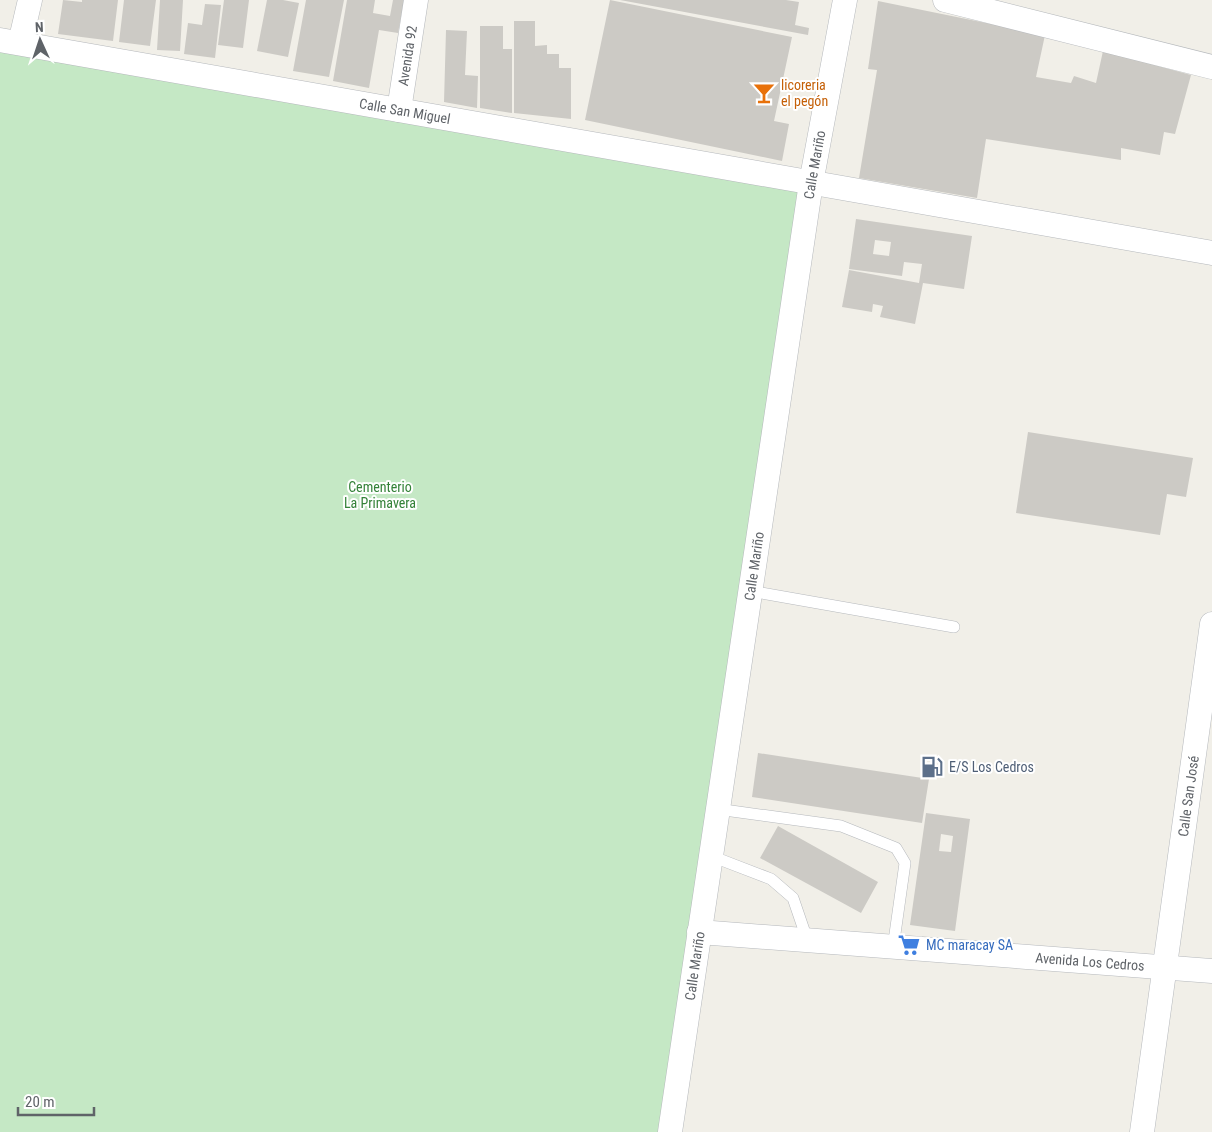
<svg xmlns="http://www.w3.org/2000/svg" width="1212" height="1132" font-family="'Roboto Condensed',sans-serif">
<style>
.green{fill:#c5e8c5}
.building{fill:#cccac5;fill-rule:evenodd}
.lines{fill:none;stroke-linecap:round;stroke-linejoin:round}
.service-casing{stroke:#b5b8bc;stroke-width:12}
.minor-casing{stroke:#b5b8bc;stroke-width:25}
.service{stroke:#fff;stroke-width:11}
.minor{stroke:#fff;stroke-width:24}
.labels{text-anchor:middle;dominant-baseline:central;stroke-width:4;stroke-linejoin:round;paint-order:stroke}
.street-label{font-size:14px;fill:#5f6368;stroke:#fff}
.food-label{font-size:14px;fill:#c56008;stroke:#fff;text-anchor:start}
.park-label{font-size:14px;fill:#348238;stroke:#fff}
.service-label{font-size:14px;fill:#4e5e75;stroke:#fff;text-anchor:start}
.shop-label{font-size:14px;fill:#366cbe;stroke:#fff;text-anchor:start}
</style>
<rect width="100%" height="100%" fill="#f1efe8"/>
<!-- green -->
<path class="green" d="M0,45L811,183L670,1132H0Z"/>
<!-- building -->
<path class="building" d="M63,0L82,2V0H118L113,41L58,34Z
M124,0H156L150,46L119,42Z
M160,0H183L180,51L157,50Z
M224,0H249L243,48L218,45Z
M267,0H283L299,3L288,57L257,51Z
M306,0H344L329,77L293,71Z
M347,0H375L373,13L390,16L393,0H404L398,33L379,30L369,88L333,81Z
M610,0L792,37L774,121L789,124L782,161L585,120Z
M620,0H786L799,2L795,25L809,28L808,35Z
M878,1L1045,35L1036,77L1071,83L1074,76L1096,83L1103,51L1191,75L1175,134L1164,132L1160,155L1121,148V160L986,139L977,198L859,178L877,70L868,69Z
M205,4L221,5L215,58L184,54L188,23L202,25Z
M514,21H535V46L547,45V54H559V68H571V119L514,113Z
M480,26H503V49H512V113L480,108Z
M446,30L467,31L465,75L478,76L477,108L444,102Z
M856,219L972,236L964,289L923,283L915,324L880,317L883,306L873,304L872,312L842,307L849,270L919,283L922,264L904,262L902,276L849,269ZM875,240L891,242L889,256L873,254Z
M1028,432L1193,458L1186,497L1167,494L1160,535L1016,513Z
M758,753L929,779L922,823L752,797Z
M926,813L970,819L955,931L910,925ZM941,834L953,836L951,852L939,851Z
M778,826L878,882L861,913L760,858Z"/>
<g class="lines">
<!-- service casing -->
<g class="service-casing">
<path id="service" d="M750,591L954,627
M717,809L841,826L896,848L905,863L893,948
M711,856L771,879L793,898L807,939"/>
</g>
<!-- minor casing -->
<g class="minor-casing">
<g id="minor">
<path d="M945,0L1212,67"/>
<path id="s1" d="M0,40L1212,253"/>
<path d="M20,43L30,0"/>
<path id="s2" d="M399,110L416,0"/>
<path id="s3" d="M699,932L1212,971"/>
<path id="s4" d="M670,1132L811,183L845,0"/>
<path id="s5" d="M1142,1132L1212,624"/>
</g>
</g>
<!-- service -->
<use href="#service" class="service"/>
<!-- minor -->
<use href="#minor" class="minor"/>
</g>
<!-- icons -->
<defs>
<g id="bar-bare" transform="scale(1.725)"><path d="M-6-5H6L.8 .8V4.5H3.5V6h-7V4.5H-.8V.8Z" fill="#e8710a" stroke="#fff" stroke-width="2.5" paint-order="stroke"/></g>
<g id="fuel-bare" transform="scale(1.725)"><path d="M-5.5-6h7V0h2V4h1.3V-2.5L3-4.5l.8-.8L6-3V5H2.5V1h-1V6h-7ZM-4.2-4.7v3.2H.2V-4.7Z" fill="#5c6f8a" stroke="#fff" stroke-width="2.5" paint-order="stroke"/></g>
<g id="supermarket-bare" transform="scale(1.725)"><path d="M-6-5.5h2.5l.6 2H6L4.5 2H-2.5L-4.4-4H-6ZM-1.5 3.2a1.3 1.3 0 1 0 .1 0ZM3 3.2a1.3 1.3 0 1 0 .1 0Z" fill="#3f7fe0" stroke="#fff" stroke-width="2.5" paint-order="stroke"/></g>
</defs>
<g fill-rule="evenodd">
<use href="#bar-bare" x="764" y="93"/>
<use href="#fuel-bare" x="932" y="767"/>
<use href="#supermarket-bare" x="909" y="945"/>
</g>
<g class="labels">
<!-- street labels -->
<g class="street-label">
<text stroke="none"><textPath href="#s2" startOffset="55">Avenida 92</textPath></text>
<text stroke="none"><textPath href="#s1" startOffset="411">Calle San Miguel</textPath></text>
<text stroke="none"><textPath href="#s4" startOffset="978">Calle Mariño</textPath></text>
<text stroke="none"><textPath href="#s4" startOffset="572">Calle Mariño</textPath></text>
<text stroke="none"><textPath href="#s5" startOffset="339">Calle San José</textPath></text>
<text stroke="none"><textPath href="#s3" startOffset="392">Avenida Los Cedros</textPath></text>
<text stroke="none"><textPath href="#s4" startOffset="168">Calle Mariño</textPath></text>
</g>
<!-- food labels -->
<g class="food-label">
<text x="781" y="85">licoreria<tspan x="781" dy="16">el pegón</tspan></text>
</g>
<!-- park labels -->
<g class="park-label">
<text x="380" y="487">Cementerio<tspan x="380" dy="16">La Primavera</tspan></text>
</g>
<!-- service labels -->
<g class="service-label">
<text x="949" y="767">E/S Los Cedros</text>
</g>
<!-- shop labels -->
<g class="shop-label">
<text x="926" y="945">MC maracay SA</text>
</g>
</g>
<!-- north arrow -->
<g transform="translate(40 40) rotate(357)" stroke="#ffffff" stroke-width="4" paint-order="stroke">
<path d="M0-4L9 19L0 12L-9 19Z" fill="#5f6368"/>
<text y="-8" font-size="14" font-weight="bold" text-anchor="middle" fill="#5f6368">N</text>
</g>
<!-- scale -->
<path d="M18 1107v8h76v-8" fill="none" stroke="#5f6368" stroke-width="2.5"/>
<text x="25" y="1107" font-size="15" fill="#5f6368" stroke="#ffffff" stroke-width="4" paint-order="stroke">20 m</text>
</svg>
